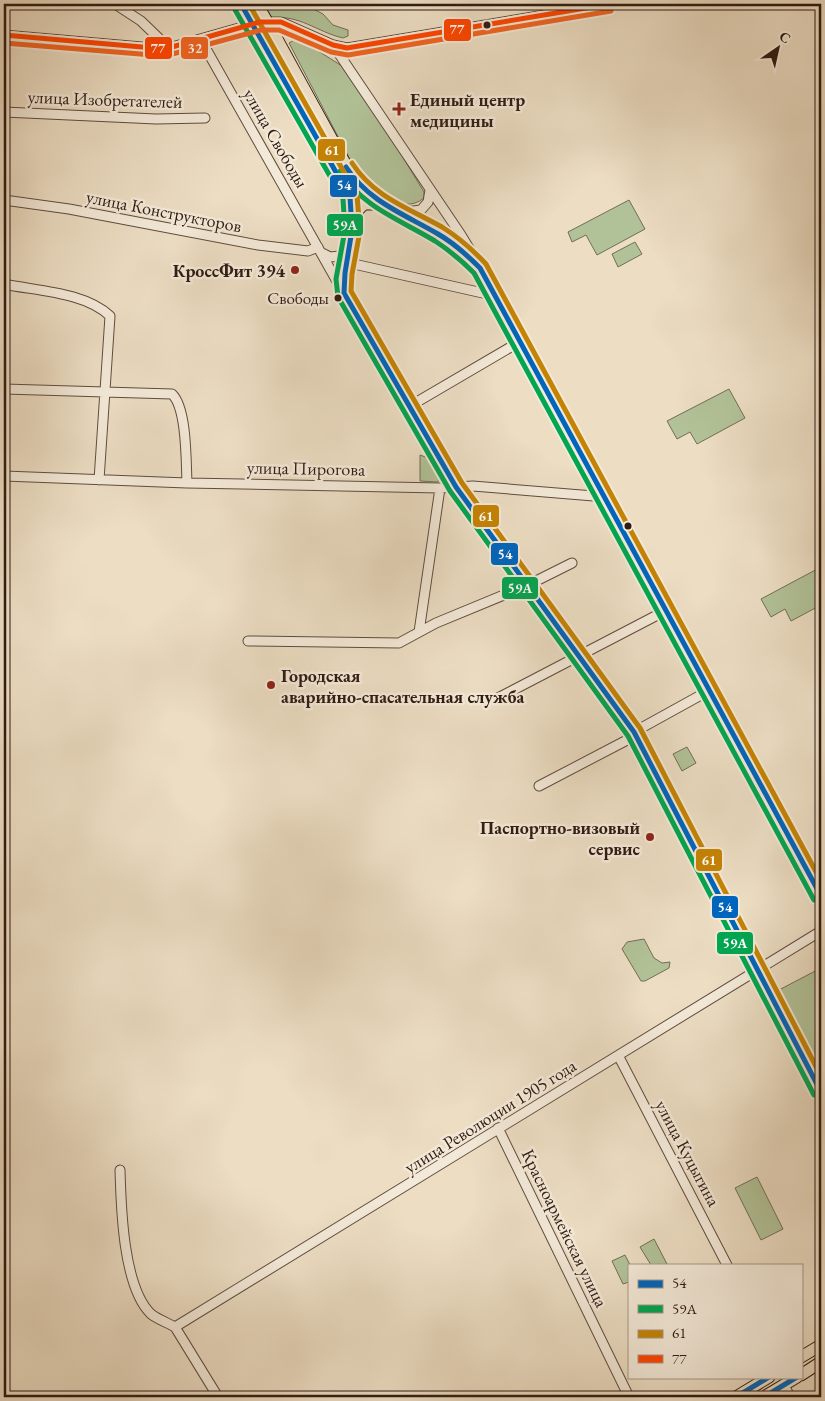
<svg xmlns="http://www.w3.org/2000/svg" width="825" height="1401" font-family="'EB Garamond',serif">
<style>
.green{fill:#b2c298;stroke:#716e55}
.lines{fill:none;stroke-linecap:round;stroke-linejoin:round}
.minor-casing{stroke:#5f4c3e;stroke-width:11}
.major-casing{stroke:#301b12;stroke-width:13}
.minor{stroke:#f3e9d8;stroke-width:9}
.major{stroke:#ecddc3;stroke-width:11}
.major-bridge-casing{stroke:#301b12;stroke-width:13;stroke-linecap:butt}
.major-bridge{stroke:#ecddc3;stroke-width:11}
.bus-1-casing{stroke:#f3e9d8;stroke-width:9}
.bus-2-casing{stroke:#f3e9d8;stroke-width:9}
.bus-3-casing{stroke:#f3e9d8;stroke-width:9}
.bus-4-casing{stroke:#f3e9d8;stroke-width:9}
.bus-5-casing{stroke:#f3e9d8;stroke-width:9}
.bus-1{stroke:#0065bd;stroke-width:5}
.bus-2{stroke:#00a651;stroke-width:5}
.bus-3{stroke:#c58304;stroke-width:5}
.bus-4{stroke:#ff4500;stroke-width:5}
.bus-5{stroke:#f26522;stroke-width:5}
.bus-dot{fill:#301b12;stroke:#f3e9d8;stroke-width:2}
.poi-dot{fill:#8f2418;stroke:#f3e9d8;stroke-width:2}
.labels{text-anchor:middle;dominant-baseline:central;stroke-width:5;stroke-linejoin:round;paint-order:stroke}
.bus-label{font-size:17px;fill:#301b12;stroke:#f3e9d8;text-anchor:end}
.street-label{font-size:18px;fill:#301b12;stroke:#f3e9d8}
.poi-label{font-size:18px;font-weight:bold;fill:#301b12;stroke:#f3e9d8;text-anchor:start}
.line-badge{stroke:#f3e9d8;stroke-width:2}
.badge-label{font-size:14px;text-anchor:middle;font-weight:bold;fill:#fff}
</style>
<rect width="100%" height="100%" fill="#ecddc3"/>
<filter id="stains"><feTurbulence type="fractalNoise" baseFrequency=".004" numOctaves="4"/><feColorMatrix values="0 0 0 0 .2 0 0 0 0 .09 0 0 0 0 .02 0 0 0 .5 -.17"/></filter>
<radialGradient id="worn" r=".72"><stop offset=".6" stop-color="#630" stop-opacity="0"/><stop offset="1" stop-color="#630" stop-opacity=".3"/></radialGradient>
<!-- green -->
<path class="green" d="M263,4H304L323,14L333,25L348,30V36L343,38C317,32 299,14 271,18Z
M298,38L345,68L361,88L424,192V198C401,217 371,188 356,171L289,43Z
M629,200L645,229L597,255L586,235L572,242L568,232Z
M635,242L642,254L618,267L612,254Z
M729,389L745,418L697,444L690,432L677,439L667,421Z
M420,455L436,461L443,473L442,479L437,482L420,481Z
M821,567V605L791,621L785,609L771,617L761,599Z
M687,747L696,763L682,771L673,754Z
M644,939L654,958L662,963L670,962L669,968L645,981H641L622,949L627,942Z
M821,968V1079L777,991Z
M757,1177L783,1229L761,1240L735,1188Z
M654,1239L667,1264V1265H651L640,1247Z
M625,1255L630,1265L629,1282L623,1284L612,1261Z"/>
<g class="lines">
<!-- minor casing -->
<g class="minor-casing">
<path id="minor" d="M115,4L141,21L170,49
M4,35L165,49L260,22H281L333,45L347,48L610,4
M201,40L343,292
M333,45L461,235L478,263
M4,112L156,119L205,118
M4,200L69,209L258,245L308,251L318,247
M398,213L421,210L428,202L430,190
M322,253L330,257L340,256L351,242
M345,262L496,296
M4,284C37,291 85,292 110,316L99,480
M4,389L172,394C187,408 186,462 187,483
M410,406L521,341
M4,476L187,483L440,488L473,486L606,497
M419,632L440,488
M248,641L399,643L436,623L528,585L572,563
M496,699L667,610
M539,786L629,739L634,732L710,690
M619,1057L727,1265
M498,1128L629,1397
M120,1170C121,1207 123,1287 151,1314C157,1319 168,1323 175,1327
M175,1327L821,931
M175,1327L218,1397
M784,1385L790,1397"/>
</g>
<!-- major casing -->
<g class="major-casing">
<path id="major" d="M260,38L350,197C352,212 354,227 351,241C348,259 342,274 344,293L456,487L634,732L821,1092
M277,39L358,187L379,204L447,239L480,268L821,896
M353,215L364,204H379
M801,1357L821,1345
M801,1375L821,1362
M736,1397L769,1377
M764,1397L797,1377"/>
</g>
<!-- minor -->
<use href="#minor" class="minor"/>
<!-- major -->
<use href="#major" class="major"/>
<!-- major-bridge casing -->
<g class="major-bridge-casing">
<path id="major-bridge" d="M241,4L260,38
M257,4L277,39"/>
</g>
<!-- major-bridge -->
<use href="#major-bridge" class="major-bridge"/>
<!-- bus-1 casing -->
<g class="bus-1-casing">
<path id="bus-1" d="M241,4L350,197L352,230L345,273L344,293L456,487L634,732L821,1092
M346,167C369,202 404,214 438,234C454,243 467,255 480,268L821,896
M736,1397L769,1377
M764,1397L797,1377"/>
</g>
<!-- bus-2 casing -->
<g class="bus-2-casing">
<path id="bus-2" d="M234,8L343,199L345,230L336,279L338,297L450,491L628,736L814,1095
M340,171C363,208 399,219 435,241C449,250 462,261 474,273L814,900"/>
</g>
<!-- bus-3 casing -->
<g class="bus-3-casing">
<path id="bus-3" d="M249,4L357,195L360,231L352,274L351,291L462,483L640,728L821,1076
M352,163C374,197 408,208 442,227C458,237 473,250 486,264L821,881"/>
</g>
<!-- bus-4 casing -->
<g class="bus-4-casing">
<path id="bus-4" d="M4,35L165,49L260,22H281L333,45L347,48L610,4"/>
</g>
<!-- bus-5 casing -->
<g class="bus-5-casing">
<path id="bus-5" d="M4,43L165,56L261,30H279L331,52L348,55L611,11"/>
</g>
<!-- bus-1 -->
<use href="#bus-1" class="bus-1"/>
<!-- bus-2 -->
<use href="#bus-2" class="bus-2"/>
<!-- bus-3 -->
<use href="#bus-3" class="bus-3"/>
<!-- bus-4 -->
<use href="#bus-4" class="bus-4"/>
<!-- bus-5 -->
<use href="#bus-5" class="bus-5"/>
</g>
<!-- markers -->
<g class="bus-dot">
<circle cx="487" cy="25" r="4.5"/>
<circle cx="338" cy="298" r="4.5"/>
<circle cx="628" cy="526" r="4.5"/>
</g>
<g class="poi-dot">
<path d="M396.5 101.5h5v5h5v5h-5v5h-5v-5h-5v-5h5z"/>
<circle cx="295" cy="270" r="5"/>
<circle cx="271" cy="685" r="5"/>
<circle cx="650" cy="837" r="5"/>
</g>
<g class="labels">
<!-- bus labels -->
<g class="bus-label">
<text x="329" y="298">Свободы</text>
</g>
<!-- street labels -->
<g class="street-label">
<text transform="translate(105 99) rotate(2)">улица Изобретателей</text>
<text transform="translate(276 138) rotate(60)">улица Свободы</text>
<text transform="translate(164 211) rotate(11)">улица Конструкторов</text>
<text transform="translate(306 468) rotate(1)">улица Пирогова</text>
<text transform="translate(490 1116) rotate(-32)">улица Революции 1905 года</text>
<text transform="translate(688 1153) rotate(62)">улица Куцыгина</text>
<text transform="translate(565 1228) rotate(64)">Красноармейская улица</text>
</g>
<!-- poi labels -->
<g class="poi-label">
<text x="410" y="99">Единый центр<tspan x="410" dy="21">медицины</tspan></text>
<text x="285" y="270" text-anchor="end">КроссФит 394</text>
<text x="281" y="675">Городская<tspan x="281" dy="21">аварийно-спасательная служба</tspan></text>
<text x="640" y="827" text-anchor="end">Паспортно-визовый<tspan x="640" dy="21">сервис</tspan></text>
</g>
</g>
<g class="line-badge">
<rect x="443" y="18" width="29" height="24" rx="5" fill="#ff4500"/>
<rect x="180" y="36" width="29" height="24" rx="5" fill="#f26522"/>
<rect x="144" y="36" width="29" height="24" rx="5" fill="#ff4500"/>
<rect x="317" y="138" width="29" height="24" rx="5" fill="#c58304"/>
<rect x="329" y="174" width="29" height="24" rx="5" fill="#0065bd"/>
<rect x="326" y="213" width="38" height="24" rx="5" fill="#00a651"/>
<rect x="472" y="504" width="28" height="24" rx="5" fill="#c58304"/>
<rect x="490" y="542" width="29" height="24" rx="5" fill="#0065bd"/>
<rect x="501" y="576" width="38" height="24" rx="5" fill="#00a651"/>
<rect x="695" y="848" width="28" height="24" rx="5" fill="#c58304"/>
<rect x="711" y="895" width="28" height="24" rx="5" fill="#0065bd"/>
<rect x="716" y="931" width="38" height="24" rx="5" fill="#00a651"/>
</g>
<g class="badge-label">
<text x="457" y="34">77</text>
<text x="195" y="53">32</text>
<text x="158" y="53">77</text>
<text x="332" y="155">61</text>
<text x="344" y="190">54</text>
<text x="345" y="230">59А</text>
<text x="486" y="521">61</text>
<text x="505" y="559">54</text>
<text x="520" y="593">59А</text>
<text x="709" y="865">61</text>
<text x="725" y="912">54</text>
<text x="735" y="948">59А</text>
</g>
<!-- margin -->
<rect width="825" height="1401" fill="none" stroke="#ecddc3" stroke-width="20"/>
<rect x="5" y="5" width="815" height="1391" fill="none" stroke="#301b12" stroke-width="2.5"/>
<rect x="10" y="10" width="805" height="1381" fill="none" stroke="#301b12"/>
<!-- legend -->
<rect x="628" y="1264" width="175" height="115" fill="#f3e9d8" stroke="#a59789"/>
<rect x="638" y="1280" width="25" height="8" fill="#0065bd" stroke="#a59789"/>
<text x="672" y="1288" font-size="15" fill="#301b12">54</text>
<rect x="638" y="1305" width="25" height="8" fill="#00a651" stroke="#a59789"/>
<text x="672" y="1314" font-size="15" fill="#301b12">59А</text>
<rect x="638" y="1330" width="25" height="8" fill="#c58304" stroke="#a59789"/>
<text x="672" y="1338" font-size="15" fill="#301b12">61</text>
<rect x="638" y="1355" width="25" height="8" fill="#ff4500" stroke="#a59789"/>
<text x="672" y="1364" font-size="15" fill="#301b12">77</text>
<!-- north arrow -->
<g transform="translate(778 48) rotate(34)" stroke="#f3e9d8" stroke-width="4" paint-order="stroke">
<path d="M0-4L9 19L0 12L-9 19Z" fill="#301b12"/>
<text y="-8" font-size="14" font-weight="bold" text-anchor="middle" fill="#301b12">С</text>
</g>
<rect width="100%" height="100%" filter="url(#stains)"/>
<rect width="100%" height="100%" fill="url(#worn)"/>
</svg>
